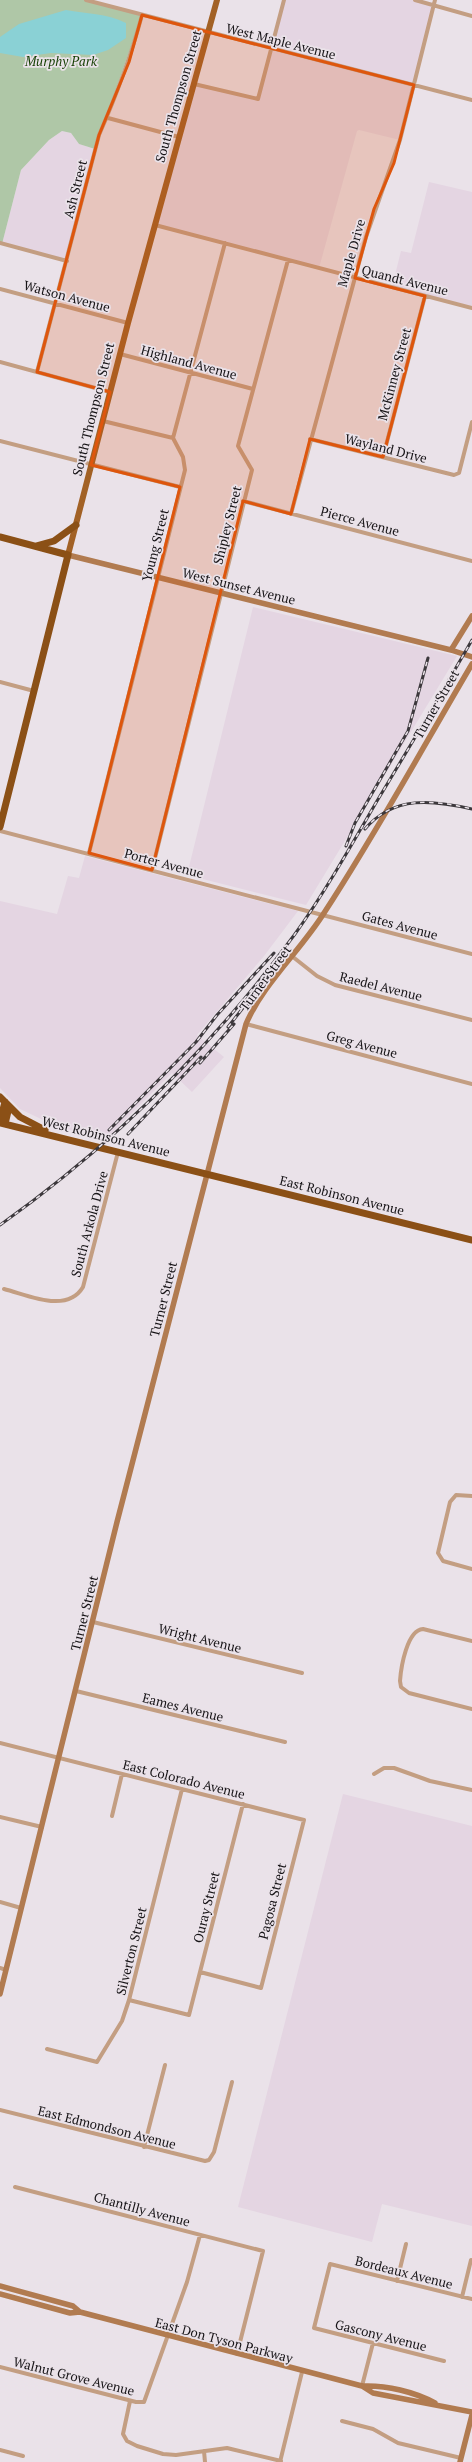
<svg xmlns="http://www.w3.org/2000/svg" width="472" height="2462" font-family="'PT Serif',serif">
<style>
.built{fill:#e4d5e2}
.green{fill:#afc7a7}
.water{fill:#8ad1d5}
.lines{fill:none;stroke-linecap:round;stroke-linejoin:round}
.street{stroke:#c39e82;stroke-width:4}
.secondary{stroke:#b17b50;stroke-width:5.5}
.primary{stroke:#a26125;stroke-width:6}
.highway{stroke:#8b5016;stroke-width:7}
.rail-casing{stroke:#3c383c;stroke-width:3}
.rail{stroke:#eae2e9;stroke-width:1.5;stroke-dasharray:4.5;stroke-linecap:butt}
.marked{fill:#de560d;fill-opacity:0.2;stroke:#de560d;stroke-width:3;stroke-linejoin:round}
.labels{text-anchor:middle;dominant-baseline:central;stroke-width:3.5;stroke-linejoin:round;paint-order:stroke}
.street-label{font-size:13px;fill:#171417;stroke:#eae2e9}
.park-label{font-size:13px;font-style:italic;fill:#133e00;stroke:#eae2e9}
</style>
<rect width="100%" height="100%" fill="#eae2e9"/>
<!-- built -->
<path class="built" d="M284,0H415L434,5L400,140L359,130L357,131L319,268L155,225L194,84L258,99Z
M62,131L71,133L79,144L95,149L67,261L2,244L21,170L49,140Z
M429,182L472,192V308L392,287L401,251L411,253Z
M253,607L457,656L306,905L187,875Z
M85,856L298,911L264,956L197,1035L224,1057L192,1092L172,1073L110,1135L99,1136L60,1128L20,1109L0,1088V901L57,914L68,876L79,878Z
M343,1794L472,1826V2226L382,2204L372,2242L238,2207Z"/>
<!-- green -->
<path class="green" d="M0,0H86L142,15L95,149L79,144L71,133L62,131L49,140L21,170L2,244L0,243Z"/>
<!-- water -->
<path class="water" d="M66,10C86,14 106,13 126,23V38L108,50L93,55L51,53L23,57L0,53V37L19,24Z"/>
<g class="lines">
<!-- street -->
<path class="street" d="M86,0L472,100
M415,0L472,16
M194,84L258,99L284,0
M108,118L179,137
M155,225L472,308
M0,243L67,261
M0,289L128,323
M120,354L253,389
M0,362L110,392
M37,372L99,135C116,96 131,56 142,15
M103,421L173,438
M310,439L454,475L459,473L472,422
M0,441L180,487
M383,457L425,296
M243,501L472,561
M291,514L366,237L400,140L435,0
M0,682L34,691
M0,831L472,954
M89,853L185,470L183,457L173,438L225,243
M152,870L252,470L238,446L288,260
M293,957L317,976L335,985L472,1020
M246,1024L472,1084
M4,1289C28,1295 67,1314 83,1287L118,1152
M472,1496L456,1495L450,1502L438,1553L443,1561L472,1569
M93,1622L302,1673
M472,1641L423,1629C407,1630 401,1667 400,1681L401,1687L409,1693L472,1709
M76,1691L285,1742
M0,1743L304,1820L261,1988L200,1972
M374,1774L384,1768H394L430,1781L472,1790
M112,1816L122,1774
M0,1817L42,1827
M0,1902L21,1908
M0,1968L6,1970
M129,2000L189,2015L243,1804
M47,2049L97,2062L122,2021L129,2000L182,1789
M0,2110L205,2161L209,2160L214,2152L232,2082
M144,2147L165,2065
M15,2187L263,2251L237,2354
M397,2281L406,2244
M462,2297L471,2260
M444,2361L314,2328L330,2264L472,2299
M0,2367L136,2402H144L187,2282L200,2235
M362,2386L373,2343
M130,2401L123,2434L127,2441L137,2446L163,2454L176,2455L227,2448L281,2461
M342,2421L373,2429L398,2443L461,2458
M0,2450L23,2456
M204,2451L205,2462
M280,2462L302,2372"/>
<!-- secondary -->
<path class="secondary" d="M68,555L451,650L472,657
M451,650L472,616
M0,1994L117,1522L246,1024C263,984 301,950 324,913C377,832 423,747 472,664
M0,2286L73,2306L80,2312
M0,2294L70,2313L80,2312L362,2386L373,2393L472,2412
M363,2386C386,2385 415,2392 435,2403
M460,2462L472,2415"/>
<!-- primary -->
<path class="primary" d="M68,555L128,323L217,0"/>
<!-- highway -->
<path class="highway" d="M0,537L68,555L0,827
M36,546L54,541L76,525
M0,1097L20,1117L45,1130
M0,1121L5,1102
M0,1123L472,1240
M5,1124L9,1107"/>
<!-- rail casing -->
<g class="rail-casing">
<path id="rail" d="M365,829C394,795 433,800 472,809
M346,846L355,823L408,731L428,658
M249,1005L276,965
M228,1027L250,999
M200,1063L234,1024
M109,1130L196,1042L217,1015L274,953
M128,1134L201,1057
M0,1225C114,1144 212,1047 295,934C325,892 351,846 377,801C409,748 441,694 472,640"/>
</g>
<!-- rail -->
<use href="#rail" class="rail"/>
</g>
<!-- marked area -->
<path class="marked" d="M142,15L414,85L394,163L374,209L355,278L425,296L383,457L310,439L291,514L243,501L152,870L89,853L180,487L91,465L110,392L37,372L99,135L129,62Z"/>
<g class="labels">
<!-- street labels -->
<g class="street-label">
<text transform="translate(281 41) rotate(14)">West Maple Avenue</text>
<text transform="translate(178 96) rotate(-74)">South Thompson Street</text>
<text transform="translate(75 189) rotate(-76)">Ash Street</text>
<text transform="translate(351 253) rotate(-74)">Maple Drive</text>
<text transform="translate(405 280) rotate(14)">Quandt Avenue</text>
<text transform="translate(67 296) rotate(15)">Watson Avenue</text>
<text transform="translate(189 362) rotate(15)">Highland Avenue</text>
<text transform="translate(394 374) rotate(-75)">McKinney Street</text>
<text transform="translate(93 409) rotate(-76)">South Thompson Street</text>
<text transform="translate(386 448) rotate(14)">Wayland Drive</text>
<text transform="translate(360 521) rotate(15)">Pierce Avenue</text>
<text transform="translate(227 525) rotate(-76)">Shipley Street</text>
<text transform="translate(155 545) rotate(-76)">Young Street</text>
<text transform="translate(239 586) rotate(14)">West Sunset Avenue</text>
<text transform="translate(436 704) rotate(-60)">Turner Street</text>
<text transform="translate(164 863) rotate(15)">Porter Avenue</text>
<text transform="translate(400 925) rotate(15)">Gates Avenue</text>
<text transform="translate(265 978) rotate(-54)">Turner Street</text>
<text transform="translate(381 986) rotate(14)">Raedel Avenue</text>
<text transform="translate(362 1044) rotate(15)">Greg Avenue</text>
<text transform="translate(106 1136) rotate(14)">West Robinson Avenue</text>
<text transform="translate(342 1195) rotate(14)">East Robinson Avenue</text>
<text transform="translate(89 1224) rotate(-75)">South Arkola Drive</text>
<text transform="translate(163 1299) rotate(-76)">Turner Street</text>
<text transform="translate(84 1613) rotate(-76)">Turner Street</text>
<text transform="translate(200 1638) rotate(14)">Wright Avenue</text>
<text transform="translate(183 1707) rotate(14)">Eames Avenue</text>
<text transform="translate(184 1779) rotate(14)">East Colorado Avenue</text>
<text transform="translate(272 1901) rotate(-76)">Pagosa Street</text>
<text transform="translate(206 1907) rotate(-76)">Ouray Street</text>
<text transform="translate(131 1951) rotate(-76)">Silverton Street</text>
<text transform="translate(107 2127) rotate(14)">East Edmondson Avenue</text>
<text transform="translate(142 2209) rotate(15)">Chantilly Avenue</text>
<text transform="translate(404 2272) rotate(14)">Bordeaux Avenue</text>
<text transform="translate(381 2335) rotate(14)">Gascony Avenue</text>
<text transform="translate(224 2340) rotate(15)">East Don Tyson Parkway</text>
<text transform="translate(74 2376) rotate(14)">Walnut Grove Avenue</text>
</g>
<!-- park labels -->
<g class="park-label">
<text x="61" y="61">Murphy Park</text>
</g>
</g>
</svg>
